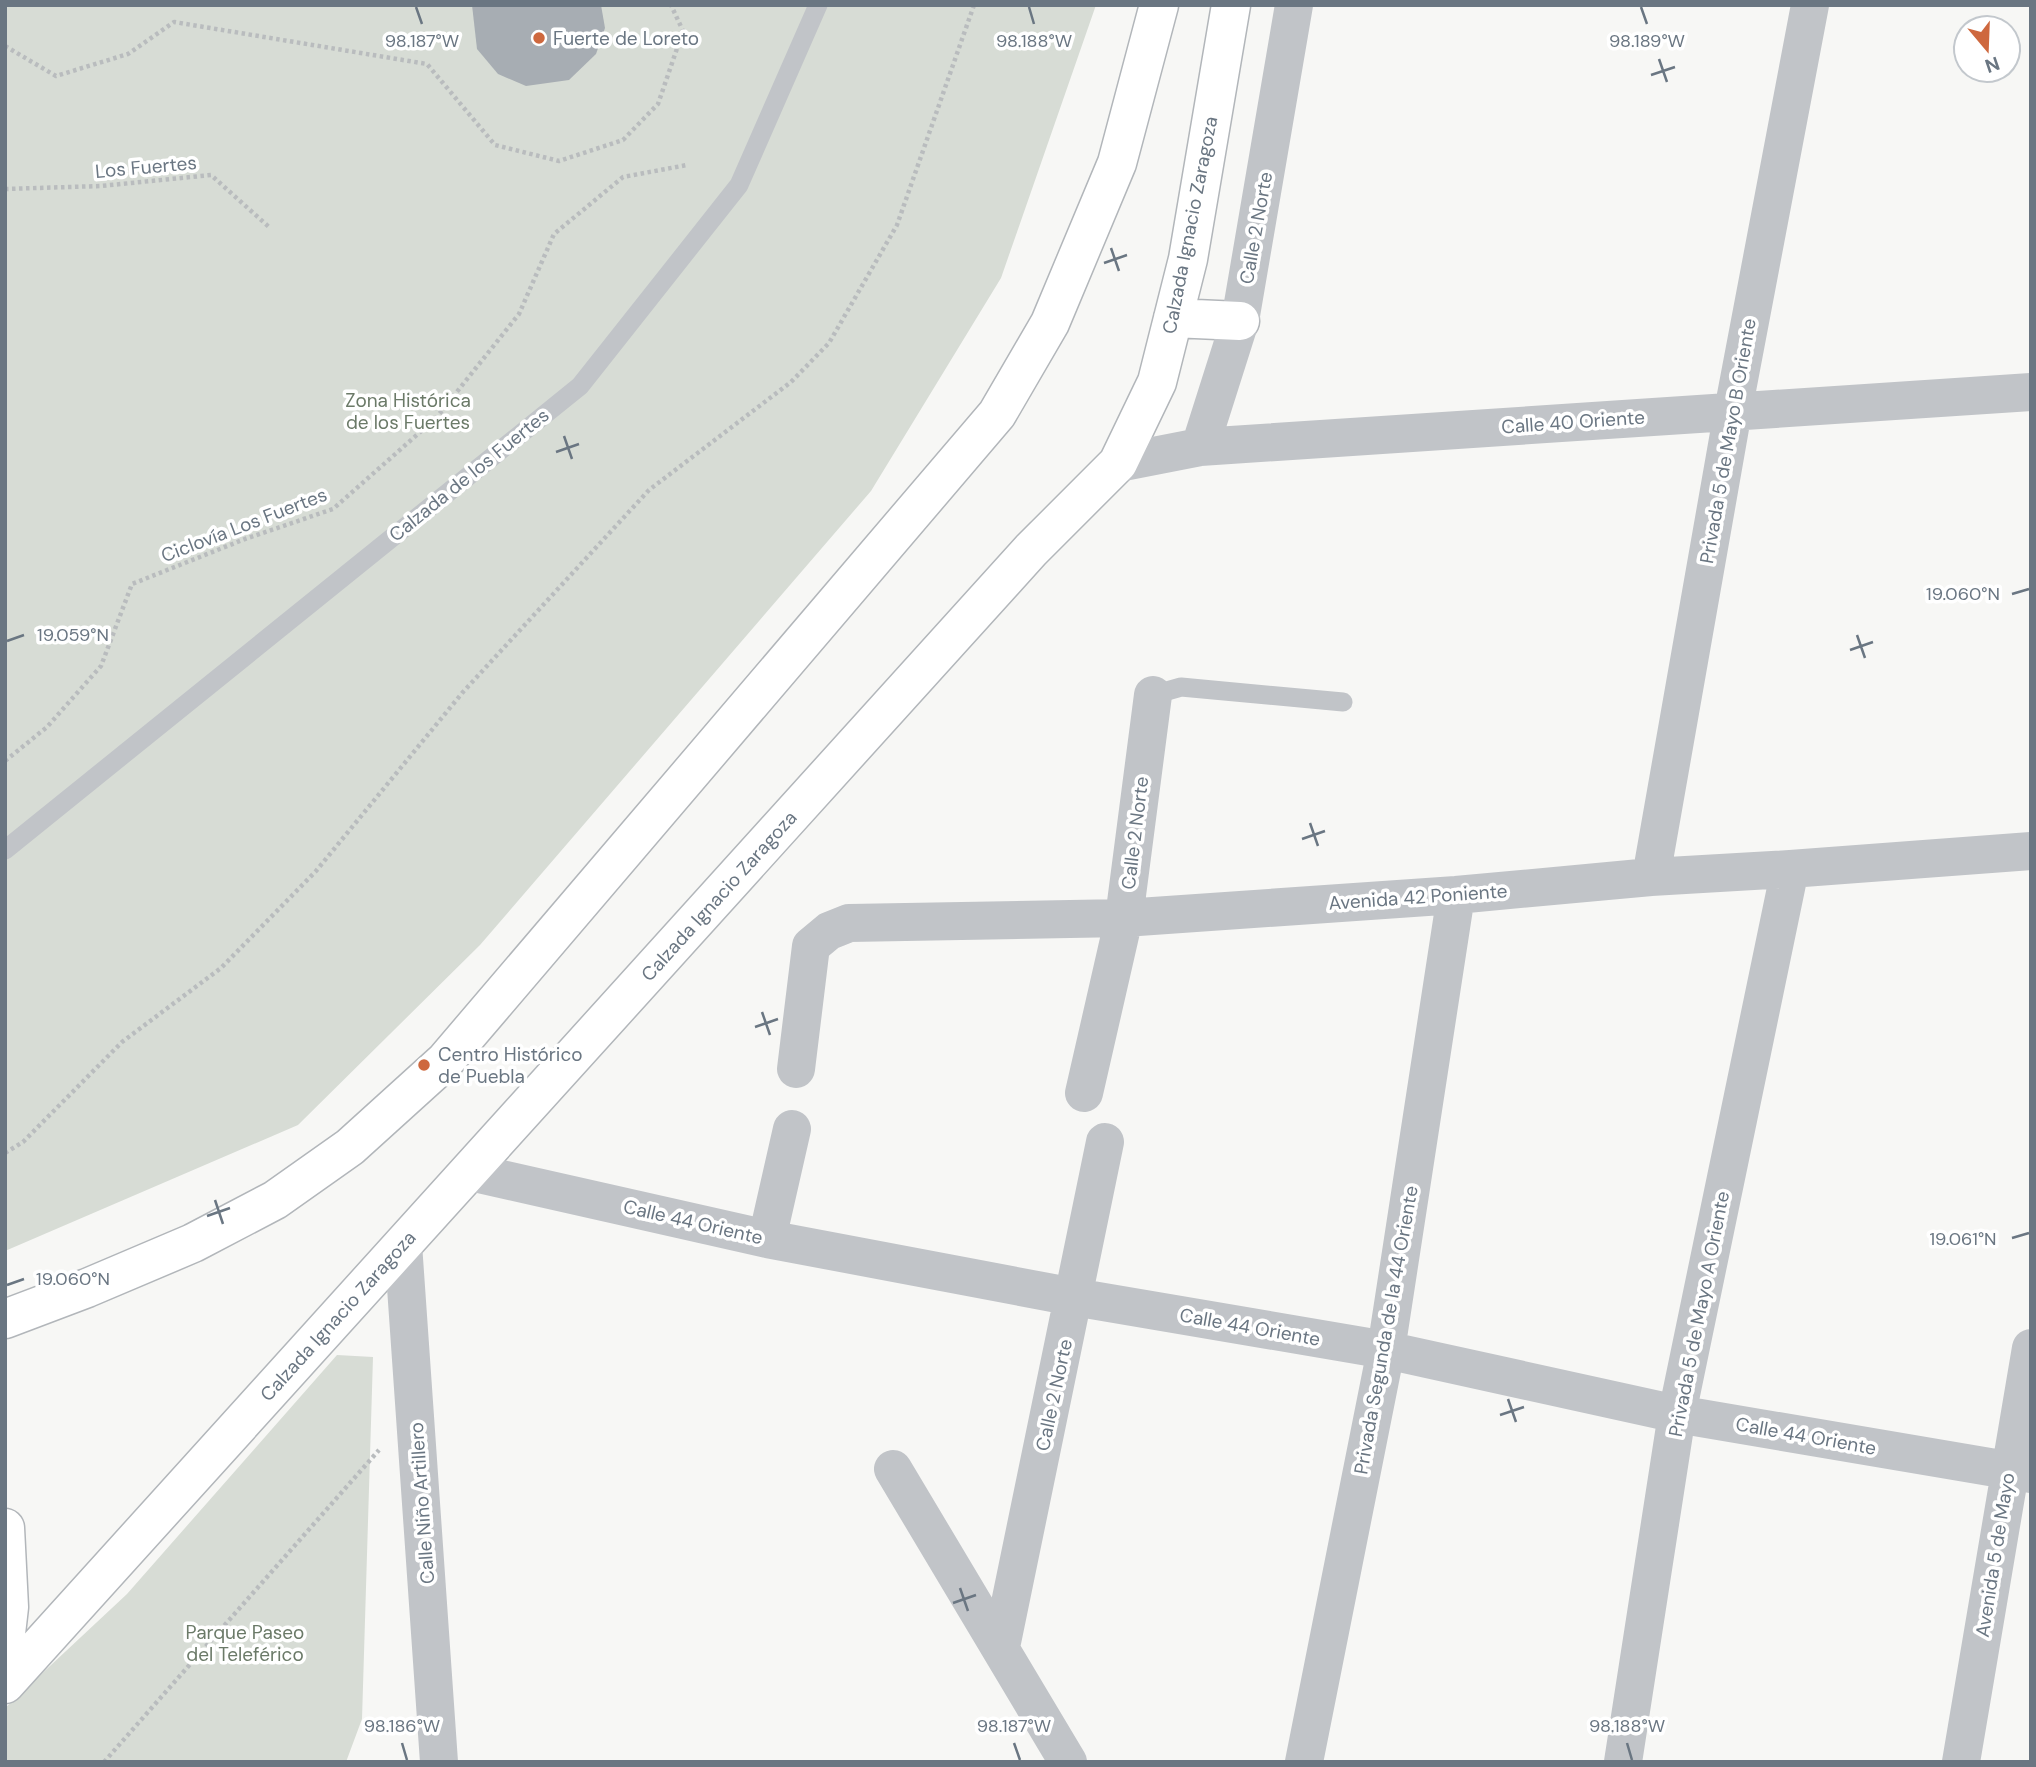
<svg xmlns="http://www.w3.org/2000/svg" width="2036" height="1767" font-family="'DM Sans',sans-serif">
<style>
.green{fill:#d7dcd5}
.building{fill:#a7adb3}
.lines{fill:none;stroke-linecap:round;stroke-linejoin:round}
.secondary-casing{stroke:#b2b6ba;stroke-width:41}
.path{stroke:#b9bcbe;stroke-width:4.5;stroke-dasharray:3.5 3.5;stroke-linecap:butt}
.service{stroke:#c1c4c8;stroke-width:19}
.minor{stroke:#c1c4c8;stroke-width:38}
.secondary{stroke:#fff;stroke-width:38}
.ticks{fill:none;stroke:#6a7682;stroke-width:2.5}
.poi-dot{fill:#ce683e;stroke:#fff;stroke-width:2.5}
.labels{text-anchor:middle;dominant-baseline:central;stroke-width:7;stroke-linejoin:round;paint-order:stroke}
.poi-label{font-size:19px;fill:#6a7682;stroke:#fff;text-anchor:start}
.street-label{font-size:19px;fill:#6a7682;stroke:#fff}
.park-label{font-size:19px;fill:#6b7a68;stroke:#fff}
.ticks-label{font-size:18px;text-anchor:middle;fill:#6a7682;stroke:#fff;stroke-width:7;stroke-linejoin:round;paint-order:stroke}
</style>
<rect width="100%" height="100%" fill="#f7f7f5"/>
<!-- green -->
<path class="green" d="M5,5H1096L1001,278L871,491L480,945L298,1125L5,1251Z
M337,1355L373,1357L362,1719L346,1762H5V1708L127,1594Z"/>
<!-- building -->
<path class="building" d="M472,5H601L605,28L596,54L569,80L526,86L498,74L477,49Z"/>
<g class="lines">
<!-- secondary casing -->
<g class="secondary-casing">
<path id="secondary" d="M1173,318L1240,321
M5,1319L87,1288L193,1243L275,1200L350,1147L445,1061L997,414L1050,323L1117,163L1159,5
M5,1528L9,1607L5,1642
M5,1684L1031,550L1118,463L1157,382L1188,259L1231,5"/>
</g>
<!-- path -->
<path class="path" d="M5,46L56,76L128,54L174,22L427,64L495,145L559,161L623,140L658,104L683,31L671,5
M5,189L101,186L211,175L269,227
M5,761L47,727L101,666L132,584L245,539L333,509L436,418L519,314L554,234L623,177L687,165
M5,1153L23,1142L122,1042L221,968L316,871L463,692L649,490L791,382L829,343L897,225L974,5
M104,1762L379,1450"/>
<!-- service -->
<path class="service" d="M1153,695L1181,687L1343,702
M5,850L580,386L739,185L818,5"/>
<!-- minor -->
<path class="minor" d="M1200,447L1240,321L1294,5
M1118,463L1200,447L2031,392
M1651,877L1733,411L1810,5
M796,1069L811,946L829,931L849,923L1124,918L1456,895L1651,877L1790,869L2031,851
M1084,1093L1124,918L1153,695
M470,1172L767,1239L1074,1297L1386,1350L1677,1414L2031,1474
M767,1239L792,1129
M403,1244L439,1762
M893,1469L1068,1762
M1001,1647L1105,1142
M1304,1762L1386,1350L1456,895
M1623,1762L1677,1414L1790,869
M1961,1762L2031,1348"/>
<!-- secondary -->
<use href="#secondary" class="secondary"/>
</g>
<!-- ticks -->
<path class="ticks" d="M416,7L422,24M1029,7L1034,24M1641,7L1647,24M1659,59L1667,82M1651,75L1675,67M1111,248L1119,271M1104,263L1127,255M564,436L572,459M556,452L579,444M2012,594L2029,589M1857,635L1865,658M7,641L24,635M1850,650L1873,642M1310,823L1318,846M1302,839L1325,831M762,1012L770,1035M755,1027L778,1019M215,1200L223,1224M207,1216L230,1208M2012,1238L2029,1233M7,1285L24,1279M1508,1399L1516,1422M1500,1415L1524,1407M960,1588L968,1611M953,1603L976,1595M402,1743L407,1760M1014,1743L1020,1760M1627,1743L1632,1760"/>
<!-- markers -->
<g class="poi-dot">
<circle cx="539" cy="38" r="7"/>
<circle cx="424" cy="1065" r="7"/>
</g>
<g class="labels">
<!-- poi labels -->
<g class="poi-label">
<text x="553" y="38">Fuerte de Loreto</text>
<text x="438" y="1054">Centro Histórico<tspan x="438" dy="22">de Puebla</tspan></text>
</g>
<!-- street labels -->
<g class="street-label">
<text transform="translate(146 167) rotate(-5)">Los Fuertes</text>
<text transform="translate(1190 225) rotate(-79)">Calzada Ignacio Zaragoza</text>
<text transform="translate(1256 228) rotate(-80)">Calle 2 Norte</text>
<text transform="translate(1573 422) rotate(-4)">Calle 40 Oriente</text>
<text transform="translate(1728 441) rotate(-80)">Privada 5 de Mayo B Oriente</text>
<text transform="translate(469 475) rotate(-39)">Calzada de los Fuertes</text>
<text transform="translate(244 525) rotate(-21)">Ciclovía Los Fuertes</text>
<text transform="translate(1135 833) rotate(-83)">Calle 2 Norte</text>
<text transform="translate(719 896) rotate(-48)">Calzada Ignacio Zaragoza</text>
<text transform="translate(1418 897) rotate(-4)">Avenida 42 Poniente</text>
<text transform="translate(693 1222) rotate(13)">Calle 44 Oriente</text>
<text transform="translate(1699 1314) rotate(-79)">Privada 5 de Mayo A Oriente</text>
<text transform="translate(338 1316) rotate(-48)">Calzada Ignacio Zaragoza</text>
<text transform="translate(1250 1327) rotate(10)">Calle 44 Oriente</text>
<text transform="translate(1386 1330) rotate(-80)">Privada Segunda de la 44 Oriente</text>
<text transform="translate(1054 1395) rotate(-78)">Calle 2 Norte</text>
<text transform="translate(1806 1436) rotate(10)">Calle 44 Oriente</text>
<text transform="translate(422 1503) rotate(-94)">Calle Niño Artillero</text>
<text transform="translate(1995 1555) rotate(-81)">Avenida 5 de Mayo</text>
</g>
<!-- park labels -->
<g class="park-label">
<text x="408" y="400">Zona Histórica<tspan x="408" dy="22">de los Fuertes</tspan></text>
<text x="245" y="1632">Parque Paseo<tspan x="245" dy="22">del Teleférico</tspan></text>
</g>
</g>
<g class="ticks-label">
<text x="1647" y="47">98.189°W</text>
<text x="422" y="47">98.187°W</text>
<text x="1034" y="47">98.188°W</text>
<text x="1963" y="600">19.060°N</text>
<text x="73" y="641">19.059°N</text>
<text x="1963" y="1245">19.061°N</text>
<text x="73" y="1285">19.060°N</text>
<text x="402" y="1732">98.186°W</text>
<text x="1014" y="1732">98.187°W</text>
<text x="1627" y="1732">98.188°W</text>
</g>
<!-- border -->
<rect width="2036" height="1767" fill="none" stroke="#6a7682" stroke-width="14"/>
<!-- north arrow -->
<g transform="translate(1987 49) rotate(161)"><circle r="33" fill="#ffffff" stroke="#c3c8cd" stroke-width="2"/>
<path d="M0-5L12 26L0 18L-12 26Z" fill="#ce683e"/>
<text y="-10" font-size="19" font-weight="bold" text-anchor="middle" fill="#6a7682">N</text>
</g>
</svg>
